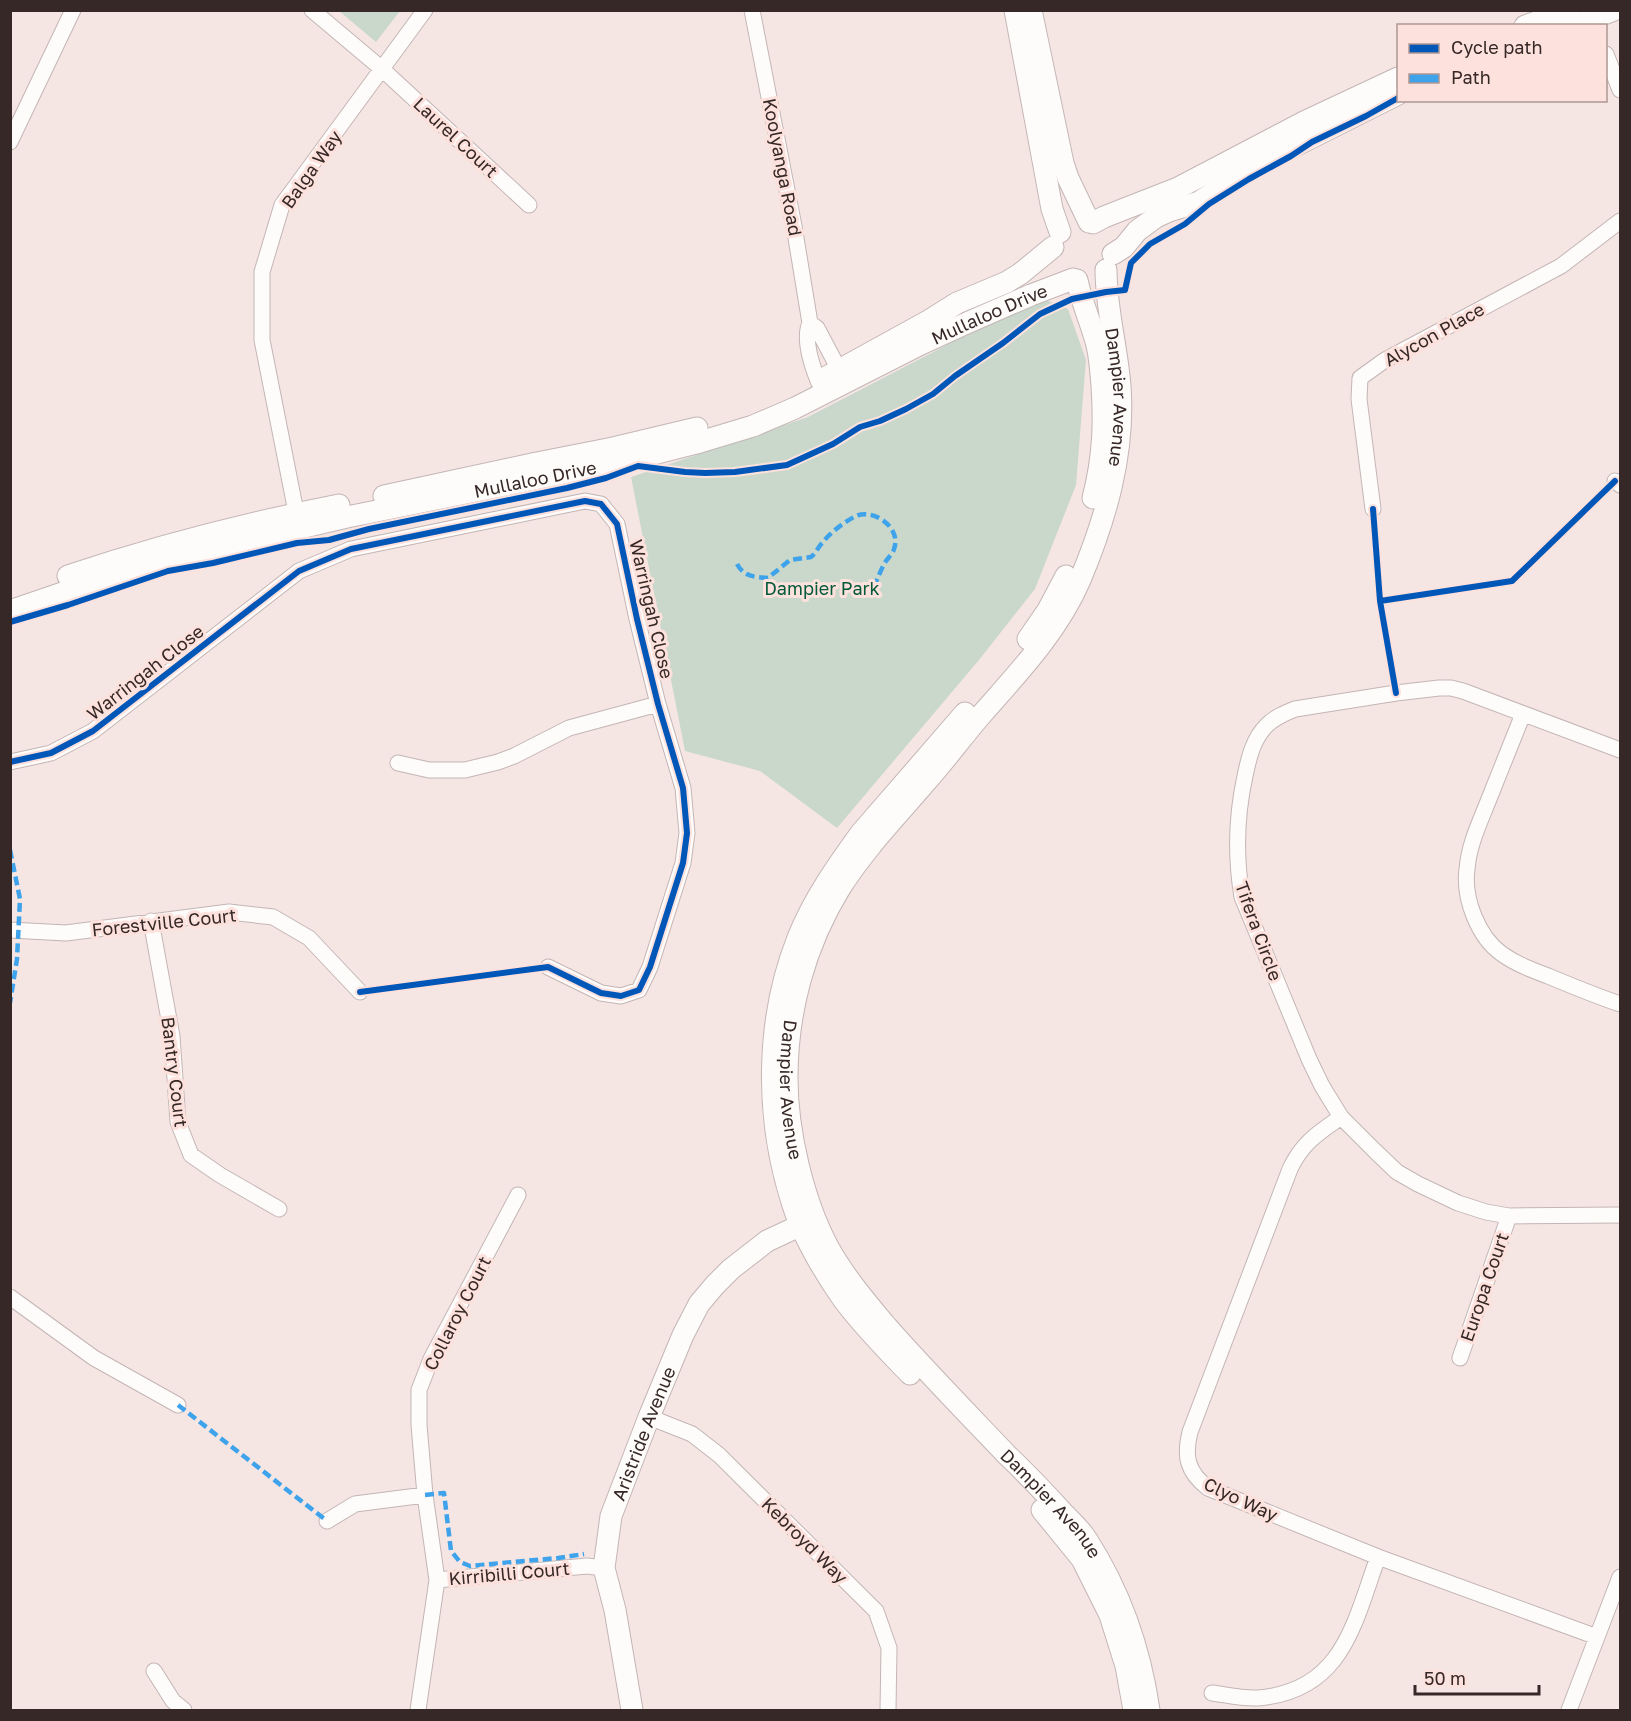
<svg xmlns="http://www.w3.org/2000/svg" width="1631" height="1721" font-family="'Golos Text',sans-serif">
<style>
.green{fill:#cad8cb}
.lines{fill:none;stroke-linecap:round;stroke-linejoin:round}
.street-casing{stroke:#c3b6b4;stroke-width:17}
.secondary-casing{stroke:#c3b6b4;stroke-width:23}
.street{stroke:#fefbfb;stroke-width:15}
.secondary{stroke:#fefbfb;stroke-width:21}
.quiet{stroke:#3ea3eb;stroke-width:4.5;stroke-dasharray:9 4.5;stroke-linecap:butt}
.cycleway-casing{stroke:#fde1dc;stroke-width:10}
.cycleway{stroke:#0057b8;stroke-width:6}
.labels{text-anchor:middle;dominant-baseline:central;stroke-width:6;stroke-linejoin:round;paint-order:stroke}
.street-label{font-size:18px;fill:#352826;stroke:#fde1dc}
.park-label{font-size:18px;fill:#035939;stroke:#fde1dc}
</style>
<rect width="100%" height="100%" fill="#f5e6e4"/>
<!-- green -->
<path class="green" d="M339,11H400L376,42Z
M1039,297L1068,309L1086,360L1076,485L1035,589L979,660L837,828L760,771L685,751L631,477L808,417Z"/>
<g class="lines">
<!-- street casing -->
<g class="street-casing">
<path id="street" d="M312,10L382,69L529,205
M752,10L794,226L810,323C802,340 814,373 822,389
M1606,54L1620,90
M10,142L73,10
M810,323L817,328L844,379
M1615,481L1620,485
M1373,509L1359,399L1360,378L1385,360L1561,266L1620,221
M298,522L262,340V272L282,205L425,10
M1523,714C1512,742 1500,771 1489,799C1480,822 1469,844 1467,869C1463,898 1478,937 1502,954C1516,964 1532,970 1548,976C1572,986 1596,996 1620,1004
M1620,750L1463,691L1451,688H1439L1396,693L1295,709C1285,713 1275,717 1267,725C1253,739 1249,757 1245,776C1236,817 1235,855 1242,897L1309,1059L1322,1086L1341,1117L1375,1151L1397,1172L1418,1184L1458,1203L1486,1212L1509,1216L1620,1215
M10,762L51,753L93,731L299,571L351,549L585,501L601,504L617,524L637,619L658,704L683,788L687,833L683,863L650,967L639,990L621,996L601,993L548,967
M398,763L429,770H465L498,762L514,756L569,728L658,704
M151,921L172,1036L178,1122L191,1155L220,1175L279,1209
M10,930L66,933L229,912L273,917L309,938L360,992
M1341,1117C1318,1133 1302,1143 1290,1169L1190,1432C1184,1456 1187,1472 1208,1488L1378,1557L1597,1637
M10,1297L94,1358L178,1405
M1460,1358L1509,1216
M649,1417L692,1434L719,1455L876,1611L889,1648L888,1710
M327,1521L355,1504L425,1495
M437,1580L425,1495L419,1425V1390L431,1359L518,1195
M154,1671L173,1701L184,1710
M1212,1693C1227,1695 1243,1699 1258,1698C1343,1691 1354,1623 1378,1557
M418,1710L437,1580L587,1566L604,1568
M1569,1710L1620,1577"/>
</g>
<!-- secondary casing -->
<g class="secondary-casing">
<g id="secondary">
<path d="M1015,10L1052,209L1060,232"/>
<path d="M1031,10L1063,163L1068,178L1089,222"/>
<path d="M1525,26L1569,10"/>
<path d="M1573,26L1614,10"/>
<path d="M1093,223L1104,217L1178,188L1304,122L1398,78"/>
<path d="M1113,254L1124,247L1137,231L1156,217L1169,211L1199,202L1247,170L1398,94"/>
<path id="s1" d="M1106,270C1106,309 1117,347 1120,386C1125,453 1106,518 1080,580C1058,631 1019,672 982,714C962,737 944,762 924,784C895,818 864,850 840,888C805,945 787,1011 787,1078C787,1131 803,1200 828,1247C844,1276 866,1302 887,1327C926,1371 967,1413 1007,1455C1027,1474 1046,1494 1065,1515C1073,1523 1081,1530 1087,1540C1121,1593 1140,1648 1149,1710"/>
<path d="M1077,280C1081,300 1089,318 1095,338C1099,350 1100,362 1101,374C1105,418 1104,456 1093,498"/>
<path d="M821,380L930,320L957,303L1007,282L1020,274L1053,247"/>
<path d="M384,496L532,464L613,448L697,428"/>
<path d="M68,576C157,546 247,523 339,505"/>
<path id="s2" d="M10,611L92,583L240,542L347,517L633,459L700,442L753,426L795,408L921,344L969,322L1031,295L1073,279"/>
<path d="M1028,639L1048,610L1066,576"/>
<path d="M910,1374C887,1350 862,1325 843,1299C824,1272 801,1233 792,1202C765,1117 765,1021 798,938C813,900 837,866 861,833L965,713"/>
<path d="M1042,1510L1082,1559L1110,1615L1126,1666L1134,1710"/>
<path id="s3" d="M632,1710L615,1610L604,1568L611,1516L649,1417L683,1335L699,1304L715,1285L731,1269L767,1241L814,1219"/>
</g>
</g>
<!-- street -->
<use href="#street" class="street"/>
<!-- secondary -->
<use href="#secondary" class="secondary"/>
<!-- quiet -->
<path class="quiet" d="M737,564C744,577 755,577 768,578L790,560L811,557C816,553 818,547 823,542C831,532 844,522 856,516C874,508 902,528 894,549C893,553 889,557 886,561C882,567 879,575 876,582
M10,850L20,899L17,959L10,1003
M178,1405L327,1521
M425,1495L444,1493L451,1551L460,1562L470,1566L558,1558L584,1554"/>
<!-- cycleway casing -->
<g class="cycleway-casing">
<path id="cycleway" d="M1373,509L1380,601L1396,693
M1380,601L1512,581L1615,481
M10,622L68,605L168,571L213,563L297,543L329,540L369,529L567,488L606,478L638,466L685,472L705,473L735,472L787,465L833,444L860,427L880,421L906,409L933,394L955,376L1003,343L1040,314L1072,299L1106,292L1125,290L1131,263L1150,244L1185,224L1209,204L1249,179L1291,156L1312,142L1366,116L1398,98
M10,762L51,753L93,731L299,571L351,549L585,501L601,504L617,524L637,619L658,704L683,788L687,833L683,863L650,967L639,990L621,996L601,993L548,967L360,992"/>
</g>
<!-- cycleway -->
<use href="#cycleway" class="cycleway"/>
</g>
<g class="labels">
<!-- street labels -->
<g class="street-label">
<text transform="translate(456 137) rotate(43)">Laurel Court</text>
<text transform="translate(783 167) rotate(79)">Koolyanga Road</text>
<text transform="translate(311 169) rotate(-55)">Balga Way</text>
<text stroke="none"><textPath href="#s2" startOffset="1028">Mullaloo Drive</textPath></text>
<text transform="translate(1434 334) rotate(-29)">Alycon Place</text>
<text stroke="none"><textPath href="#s1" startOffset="128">Dampier Avenue</textPath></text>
<text stroke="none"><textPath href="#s2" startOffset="542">Mullaloo Drive</textPath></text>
<text transform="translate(652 609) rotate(77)">Warringah Close</text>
<text transform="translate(145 672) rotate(-38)">Warringah Close</text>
<text transform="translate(164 922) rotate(-6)">Forestville Court</text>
<text transform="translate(1259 931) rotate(70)">Tifera Circle</text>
<text transform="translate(175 1072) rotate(83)">Bantry Court</text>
<text stroke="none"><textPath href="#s1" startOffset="920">Dampier Avenue</textPath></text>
<text transform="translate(1484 1287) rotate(-71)">Europa Court</text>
<text transform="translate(457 1313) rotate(-63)">Collaroy Court</text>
<text stroke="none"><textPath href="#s3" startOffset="286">Aristride Avenue</textPath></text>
<text transform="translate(1241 1499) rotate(25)">Clyo Way</text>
<text stroke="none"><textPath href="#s1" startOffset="1424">Dampier Avenue</textPath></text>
<text transform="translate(805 1540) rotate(45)">Kebroyd Way</text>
<text transform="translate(509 1573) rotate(-5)">Kirribilli Court</text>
</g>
<!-- park labels -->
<g class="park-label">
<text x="822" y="588">Dampier Park</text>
</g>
</g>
<!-- border -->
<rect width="1631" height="1721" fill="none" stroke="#352826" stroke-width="24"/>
<!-- legend -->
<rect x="1397" y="24" width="210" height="78" fill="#fde1dc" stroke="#ad9793" stroke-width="1.5"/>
<rect x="1409" y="44" width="30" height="9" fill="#0057b8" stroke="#ad9793" stroke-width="1.5"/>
<text x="1451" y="54" font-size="18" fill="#352826">Cycle path</text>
<rect x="1409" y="74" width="30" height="9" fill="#3ea3eb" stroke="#ad9793" stroke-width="1.5"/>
<text x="1451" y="84" font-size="18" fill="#352826">Path</text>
<!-- scale -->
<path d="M1415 1685v9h124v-9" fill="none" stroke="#352826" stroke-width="3"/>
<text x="1424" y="1685" font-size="18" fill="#352826" stroke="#fde1dc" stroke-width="4.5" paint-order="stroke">50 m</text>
</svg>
